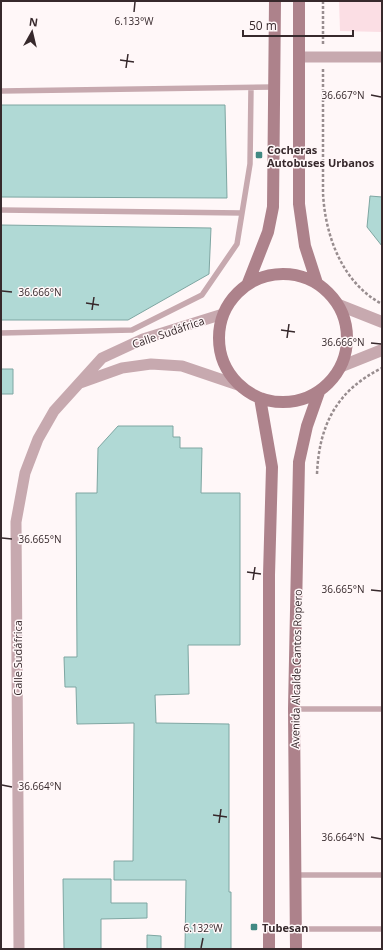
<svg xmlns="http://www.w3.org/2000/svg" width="383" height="950" font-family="'Open Sans',sans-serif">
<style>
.green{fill:#fbdee4}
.building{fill:#b0d9d5;stroke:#7ea6a2}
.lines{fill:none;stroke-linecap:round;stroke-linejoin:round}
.path{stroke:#988d8f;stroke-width:2.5;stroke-dasharray:3 2;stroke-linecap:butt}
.service{stroke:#c7a9af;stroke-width:5.5}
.minor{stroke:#c7a9af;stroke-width:11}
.tertiary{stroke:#c7a9af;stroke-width:12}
.secondary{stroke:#ad828b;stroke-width:12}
.ticks{fill:none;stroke:#37292c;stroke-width:1.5}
.poi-dot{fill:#428983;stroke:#fff7f8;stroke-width:1.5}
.labels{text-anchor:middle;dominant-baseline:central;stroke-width:3;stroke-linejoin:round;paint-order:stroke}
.poi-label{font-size:11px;font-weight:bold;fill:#37292c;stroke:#fff7f8;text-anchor:start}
.street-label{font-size:11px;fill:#37292c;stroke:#fff7f8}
.ticks-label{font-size:10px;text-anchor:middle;fill:#37292c;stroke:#fff7f8;stroke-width:3;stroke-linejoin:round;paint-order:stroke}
</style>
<rect width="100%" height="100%" fill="#fff7f8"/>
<!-- green -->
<path class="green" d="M339,1H382V32L340,31Z"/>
<!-- building -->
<path class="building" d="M1,105H225L227,198L1,197Z
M370,196L382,197V246L367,227Z
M1,225L211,228L209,274L128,320H1Z
M1,369H13V394H1Z
M118,426H173V437H180V448H202L201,493H240V645H188L189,694L155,695L156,723L229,724V892H231V949H185L186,880H114V861H133L134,723L77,724L76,687H65L64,657H77L76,493H97L98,448Z
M63,879H111V903H147V918L101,919V949H64Z
M147,935L161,936V949H147Z"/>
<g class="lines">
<!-- path -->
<path class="path" d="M323,44V1
M323,69V193C325,235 342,283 382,304
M317,474C319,425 337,390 382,368"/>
<!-- service -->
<path class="service" d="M1,91L274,87
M1,210L242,213
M1,333L132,330L202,295L237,244L250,164L251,88
M294,709H382
M296,875H382
M296,929H382"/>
<!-- minor -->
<path class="minor" d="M299,57H382
M80,383L122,368L151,364L182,366L238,385
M19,949L16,522L25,473L38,439L54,411L102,358L143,339L223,314"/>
<!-- tertiary -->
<path class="tertiary" d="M339,305L382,322
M342,366L382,350"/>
<!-- secondary -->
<path class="secondary" d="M299,1V204L305,246L317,283
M219 338a64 64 0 1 1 128 0a64 64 0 1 1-128 0Z
M248,283L268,232L273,207L275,1
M260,398L272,467L269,575V949
M296,949L294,709L299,462L307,426L319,392"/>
</g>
<!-- ticks -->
<path class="ticks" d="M134,12L135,2M120,60L134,62M126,68L128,54M371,95L381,97M2,291L12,292M86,303L99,305M92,310L94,297M281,330L295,332M287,338L289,324M371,343L381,344M2,538L12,539M247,572L261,574M253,580L255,567M371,590L381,591M2,785L12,787M213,815L227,817M219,823L221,809M371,837L381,839M201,948L203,938"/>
<!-- markers -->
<g class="poi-dot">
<rect x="255" y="151" width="8" height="8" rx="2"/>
<rect x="250" y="923" width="8" height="8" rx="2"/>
</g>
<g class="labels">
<!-- poi labels -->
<g class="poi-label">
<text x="267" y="149">Cocheras<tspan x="267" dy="13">Autobuses Urbanos</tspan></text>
<text x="262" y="927">Tubesan</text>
</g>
<!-- street labels -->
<g class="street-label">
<text transform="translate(168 332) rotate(-19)">Calle Sudáfrica</text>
<text transform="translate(17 658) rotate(-90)">Calle Sudáfrica</text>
<text transform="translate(296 669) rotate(-89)">Avenida Alcalde Cantos Ropero</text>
</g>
</g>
<g class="ticks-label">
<text x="134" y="25">6.133°W</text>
<text x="343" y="99">36.667°N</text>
<text x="40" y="296">36.666°N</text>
<text x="343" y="346">36.666°N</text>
<text x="40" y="543">36.665°N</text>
<text x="343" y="593">36.665°N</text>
<text x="40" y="790">36.664°N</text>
<text x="343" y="841">36.664°N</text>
<text x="203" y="932">6.132°W</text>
</g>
<!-- border -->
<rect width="383" height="950" fill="none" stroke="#37292c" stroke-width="4"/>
<!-- north arrow -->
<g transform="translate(32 32) rotate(8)" stroke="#fff7f8" stroke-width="3" paint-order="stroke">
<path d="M0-3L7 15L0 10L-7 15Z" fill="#37292c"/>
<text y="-6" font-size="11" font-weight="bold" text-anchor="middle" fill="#37292c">N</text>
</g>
<!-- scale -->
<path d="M243 30v6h110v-6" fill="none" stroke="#37292c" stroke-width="2"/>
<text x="249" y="30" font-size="12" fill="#37292c" stroke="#fff7f8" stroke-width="3" paint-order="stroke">50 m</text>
</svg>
